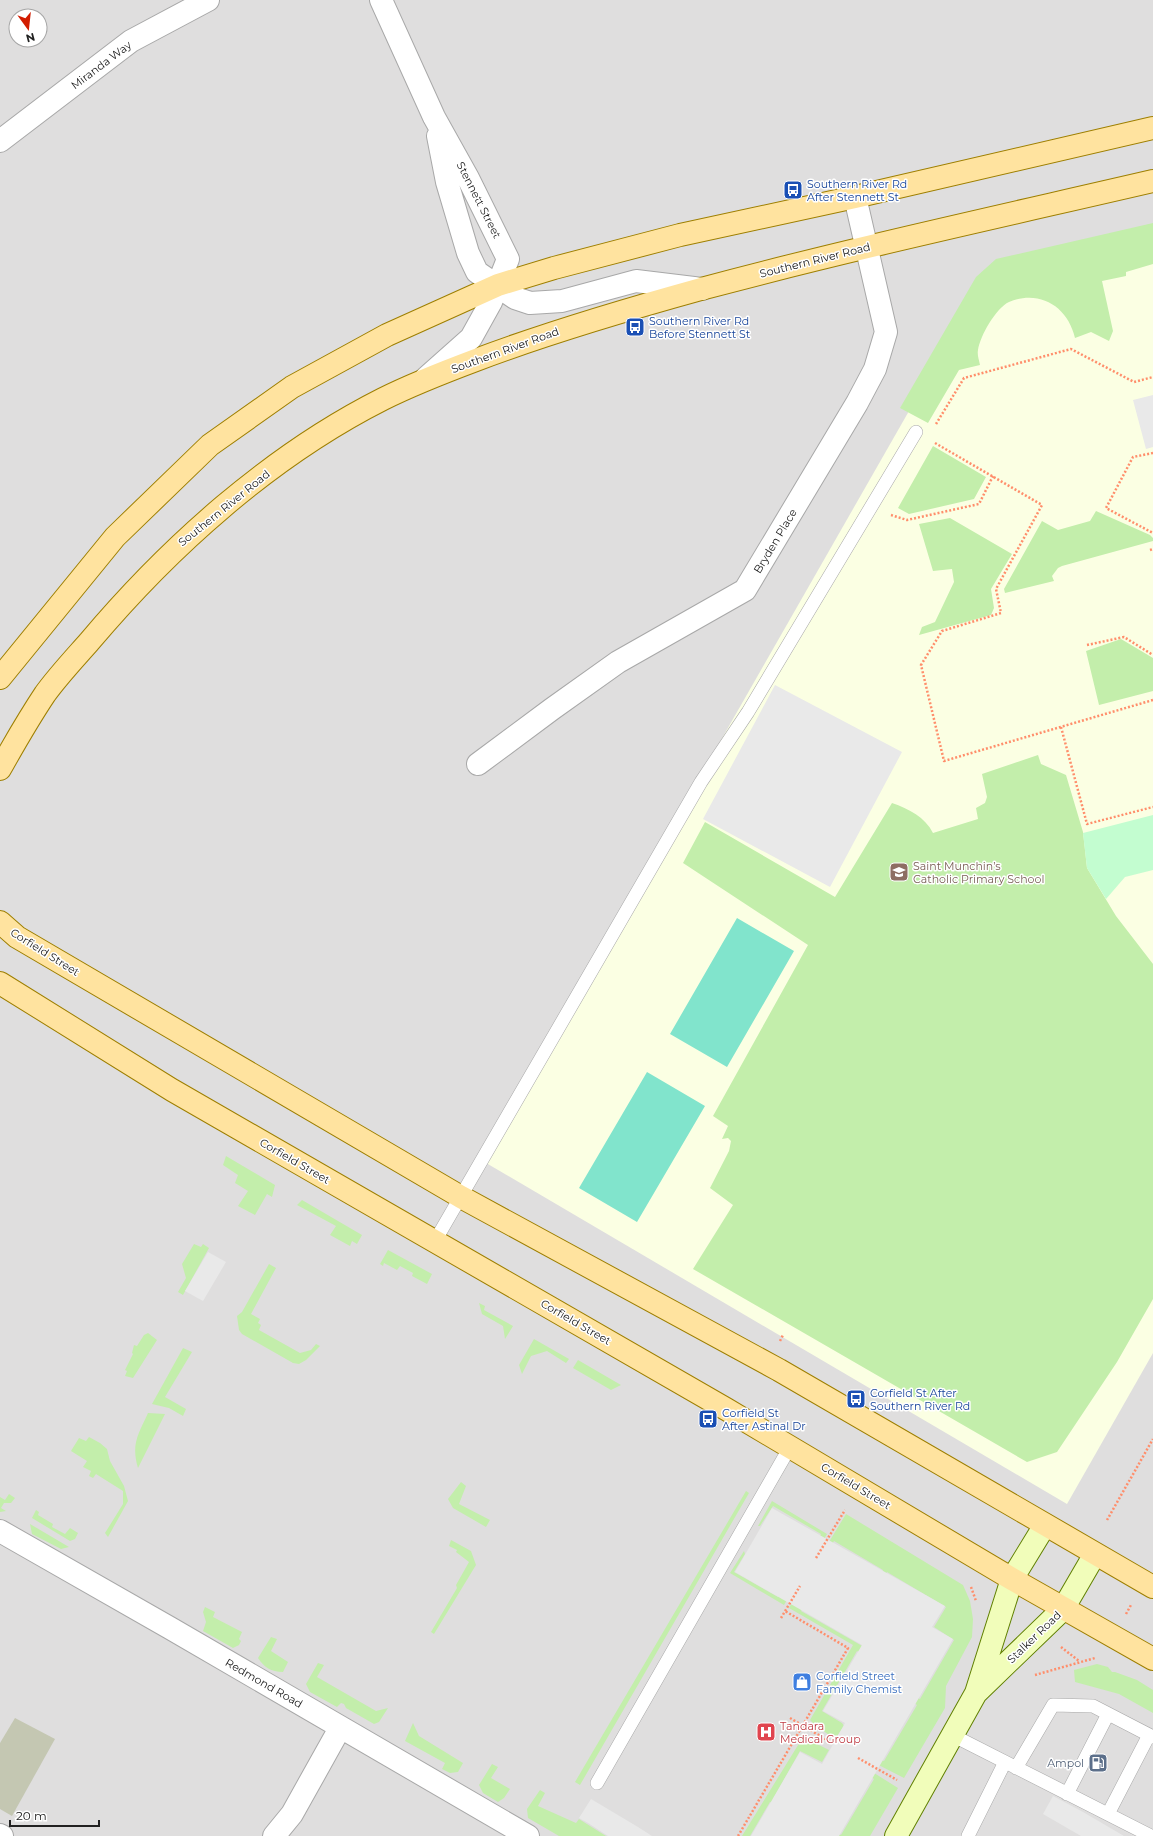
<svg xmlns="http://www.w3.org/2000/svg" width="1153" height="1836" font-family="Montserrat,sans-serif">
<style>
.residential{fill:#dfdede;fill-rule:evenodd}
.education{fill:#fbffe3}
.construction{fill:#c4c7b2}
.grass{fill:#c3eeab}
.park{fill:#c3fdd0}
.pitch{fill:#81e4cc}
.parking{fill:#e9e9e9}
.lines{fill:none;stroke-linecap:round;stroke-linejoin:round}
.service-casing{stroke:#a8a8a8;stroke-width:14}
.minor-casing{stroke:#a8a8a8;stroke-width:24}
.tertiary-casing{stroke:#a8a8a8;stroke-width:24}
.secondary-casing{stroke:#608000;stroke-width:24}
.primary-casing{stroke:#9e7f00;stroke-width:24}
.path{stroke:#ff8e6b;stroke-width:2.5;stroke-dasharray:2 2;stroke-linecap:butt}
.service{stroke:#fff;stroke-width:13}
.minor{stroke:#fff;stroke-width:22}
.tertiary{stroke:#fff;stroke-width:22}
.secondary{stroke:#f1fdba;stroke-width:22}
.primary{stroke:#ffe39f;stroke-width:22}
.labels{text-anchor:middle;dominant-baseline:central;stroke-width:3;stroke-linejoin:round;paint-order:stroke}
.street-label{font-size:11px;fill:#212121;stroke:#fff}
.transit-label{font-size:11px;fill:#164399;stroke:#fff;text-anchor:start}
.education-label{font-size:11px;fill:#785e54;stroke:#fff;text-anchor:start}
.shop-label{font-size:11px;fill:#366cbe;stroke:#fff;text-anchor:start}
.health-label{font-size:11px;fill:#be3a42;stroke:#fff;text-anchor:start}
.service-label{font-size:11px;fill:#4e5e75;stroke:#fff;text-anchor:end}
</style>
<rect width="100%" height="100%" fill="#f2f0e7"/>
<!-- residential -->
<path class="residential" d="M0,0H1153V1836H0ZM16,16H40V40H16Z"/>
<!-- education -->
<path class="education" d="M1153,230V1353L1067,1504L481,1160L937,362L994,265Z"/>
<!-- construction -->
<path class="construction" d="M15,1718L55,1739L12,1816L0,1809V1743Z"/>
<!-- grass -->
<path class="grass" d="M1153,223V264L1126,272V276L1102,281L1113,331L1109,341L1091,332L1075,338C1068,307 1040,289 1009,302C996,308 980,336 978,350C977,355 979,360 980,365L959,370L928,423L900,408L976,277L996,259Z
M933,446L986,477L974,499L909,514L898,508Z
M1096,511L1150,535L1153,538V541L1062,566L1058,568L1052,576L1054,581L1005,593L1004,589L1042,521L1058,530L1090,521Z
M950,518L1012,554L991,589L994,608L991,615L919,635L922,627L935,622L954,582L952,569L933,571L919,524Z
M1121,639L1153,658V691L1099,705L1086,651Z
M1038,755L1041,764L1066,775L1083,832L1087,868L1116,916L1153,964V1299L1117,1362L1057,1452L1027,1462L693,1269L733,1205L710,1188L729,1151L731,1141L728,1138L722,1139L728,1126L713,1116L808,945L683,863L705,822L835,897L892,803C909,809 925,817 933,833L978,819L976,808L985,803L987,797L982,774Z
M226,1156L275,1185L272,1197L267,1194L255,1215L238,1206L248,1191L235,1183L238,1175L223,1165Z
M302,1200L362,1235L357,1244L352,1241L350,1246L330,1235L336,1226L297,1205Z
M194,1244L201,1247L203,1244L209,1248L183,1295L178,1292L186,1278L182,1264Z
M388,1250L432,1274L427,1284L412,1276L413,1273L400,1266L397,1270L384,1263L383,1266L380,1264Z
M269,1264L276,1268L251,1314L260,1319L258,1323L261,1325L259,1330L300,1353L311,1350L316,1344L320,1346L306,1360L299,1364L293,1363L242,1334L239,1330L237,1316L242,1312Z
M479,1303L485,1306L484,1310L513,1326L505,1339L503,1326L482,1314Z
M148,1333L157,1340L133,1378L125,1376L127,1371L125,1370L133,1354L132,1353L134,1345L137,1346L144,1335Z
M534,1339L569,1359L566,1363L547,1351L531,1356L522,1374L519,1365Z
M183,1348L192,1352L165,1397L186,1409L183,1416L169,1408L152,1404Z
M578,1360L621,1385L611,1390L573,1368Z
M148,1413L165,1414L138,1468C131,1444 138,1435 148,1413Z
M89,1437L100,1443L107,1449L110,1461L124,1486L128,1501L108,1537L105,1533L123,1504V1491L96,1474L93,1478L89,1476L91,1471L83,1467L87,1461L71,1451L79,1438L86,1441Z
M461,1482L466,1486L459,1504L490,1520L486,1527L453,1508L448,1499Z
M746,1491L749,1493L580,1785L575,1782Z
M9,1494L15,1498L11,1503H4L1,1508L6,1511L0,1512V1497L5,1500Z
M772,1501L827,1534L814,1556H810L821,1534L773,1506L760,1526H758Z
M36,1510L39,1512L38,1515L53,1524L52,1527L65,1534L70,1528L78,1533L75,1539L70,1541L32,1518Z
M846,1514L963,1585L970,1601L973,1619L972,1637L946,1686L945,1708L904,1778L859,1755L861,1751L884,1761L917,1705L897,1690V1688L920,1699L954,1640L934,1627L946,1607L887,1572L874,1592L883,1570L834,1541L822,1562L818,1560Z
M30,1524L69,1547L61,1549L32,1534Z
M451,1540L471,1551L476,1565L434,1634L431,1632L457,1588L456,1585L469,1562L456,1552L457,1550L449,1546Z
M744,1551L745,1554L734,1572L778,1597L790,1578L797,1583L784,1605L730,1573Z
M803,1584L812,1590L801,1611L878,1655V1662L857,1651L822,1711L842,1723L844,1726L835,1739L816,1726L810,1720L853,1645L789,1608Z
M205,1607L215,1612L213,1617L242,1632L239,1639L241,1641L239,1645L233,1648L203,1631L206,1622L203,1612Z
M271,1637L277,1639L271,1651L288,1662L283,1672C271,1672 264,1667 258,1658Z
M318,1663L324,1665L317,1677L376,1711L388,1708L379,1722L374,1724L346,1708L344,1704L341,1703L337,1707L310,1692L306,1684Z
M1097,1664L1108,1667L1112,1672H1115L1137,1680L1153,1690V1713L1119,1694L1075,1682L1074,1670Z
M413,1723L419,1736L463,1763L458,1772L450,1773L442,1769L445,1763L405,1741Z
M803,1737L829,1750L822,1762L800,1751L773,1799L792,1811L791,1813L770,1802L750,1836H742Z
M855,1761L898,1788L870,1836H833L818,1824L841,1835L874,1779L854,1764Z
M492,1764L498,1767L491,1778L510,1789L504,1798L498,1802L483,1793L479,1785Z
M540,1790L545,1793L538,1806L576,1823L579,1819L606,1836H559L528,1818L527,1809Z"/>
<!-- park -->
<path class="park" d="M1153,815V870L1125,877L1106,899L1087,868L1083,833Z"/>
<!-- pitch -->
<path class="pitch" d="M737,918L794,951L727,1067L670,1034Z
M647,1072L705,1106L637,1222L579,1188Z"/>
<!-- parking -->
<path class="parking" d="M1153,395V447L1146,449L1133,400Z
M775,685L902,752L830,887L703,819Z
M208,1252L226,1262L203,1301L185,1291Z
M772,1508L945,1606L932,1627L953,1639L839,1836H751L800,1752L822,1764L845,1723L823,1711L862,1645L735,1572Z
M1053,1796L1083,1812L1124,1836H1081L1043,1814Z
M591,1799L638,1827L652,1836H608L588,1823L579,1818Z"/>
<g class="lines">
<!-- service casing -->
<g class="service-casing">
<path id="service" d="M435,1241L701,782L748,712L916,432
M952,1735L1151,1836
M1016,1768L1053,1705L1093,1706L1153,1737
M597,1783L790,1447
M1067,1794L1108,1714
M1108,1814L1149,1735
M968,1836L1005,1762"/>
</g>
<!-- minor casing -->
<g class="minor-casing">
<path id="minor" d="M0,141L131,41L208,0
M478,764L552,709L618,662L745,590L857,403L875,369L886,332L855,197
M0,1531L170,1628L528,1836
M0,1835L2,1836
M274,1836L292,1814L340,1728"/>
</g>
<!-- tertiary casing -->
<g class="tertiary-casing">
<path id="tertiary" d="M381,0L434,117L468,178L508,259L491,302L471,338L426,378
M438,136L447,182L468,253L477,272L515,298L530,303L562,301L636,281L702,289"/>
</g>
<!-- secondary casing -->
<g class="secondary-casing">
<path id="secondary" d="M977,1692L1063,1609L1095,1554
M896,1836L976,1693L1012,1579L1045,1525"/>
</g>
<!-- primary casing -->
<g class="primary-casing">
<path id="primary" d="M0,678L115,537L210,445L292,387L387,335L498,285L554,268L680,235L855,197L1153,128
M0,769C14,744 29,718 45,694C58,676 74,659 89,642C169,547 270,456 383,399C413,384 444,372 476,360C550,332 625,310 701,289C850,249 1002,216 1153,181
M0,922L17,937L461,1197L779,1370L1153,1587
M0,983L172,1090L726,1409L1012,1579L1153,1659"/>
</g>
<!-- path -->
<path class="path" d="M936,424L964,378L1071,349L1134,382L1153,377
M935,443L1042,505L996,589L1001,613L942,631L921,665L944,761L1153,700
M1153,453L1133,457L1106,508L1153,533
M891,515L907,520L979,504L993,476
M1150,550L1153,549
M1087,645L1124,637L1153,655
M1061,727L1087,824L1153,807
M780,1341L783,1335
M1107,1520L1153,1439
M816,1558L845,1510
M971,1587L976,1601
M1126,1614L1131,1605
M781,1618L800,1586
M1061,1647L1079,1661
M1035,1675L1095,1658
M790,1718L832,1743
M858,1758L897,1780
M738,1836L848,1648L785,1611"/>
<!-- service -->
<use href="#service" class="service"/>
<!-- minor -->
<use href="#minor" class="minor"/>
<!-- tertiary -->
<use href="#tertiary" class="tertiary"/>
<!-- secondary -->
<use href="#secondary" class="secondary"/>
<!-- primary -->
<use href="#primary" class="primary"/>
</g>
<!-- icons -->
<defs>
<g id="bus-square" transform="scale(1)"><rect x="-9" y="-9" width="18" height="18" rx="4" fill="#1a4fb4" stroke="#fff"/><path d="M-5-6H5V4H4V6H2V4H-2V6H-4V4H-5ZM-3.5-4V0h7V-4ZM-3.5 1.2v1.5H-2V1.2ZM2 1.2v1.5H3.5V1.2Z" fill="#fff"/></g>
<g id="school-square" transform="scale(1)"><rect x="-9" y="-9" width="18" height="18" rx="4" fill="#8d6e63" stroke="#fff"/><path d="M0-5L7-2L0 1L-7-2ZM-4 1L0 2.5L4 1V4Q0 6-4 4Z" fill="#fff"/></g>
<g id="shop-square" transform="scale(1)"><rect x="-9" y="-9" width="18" height="18" rx="4" fill="#3f7fe0" stroke="#fff"/><path d="M-5-2.5h2.3a2.7 3.5 0 0 1 5.4 0H5L5.5 6h-11ZM-1.5-2.5h3a1.5 2.3 0 0 0-3 0Z" fill="#fff"/></g>
<g id="hospital-square" transform="scale(1)"><rect x="-9" y="-9" width="18" height="18" rx="4" fill="#e0444e" stroke="#fff"/><path d="M-5-5h3v3.5h4V-5h3V5h-3V1.5h-4V5h-3Z" fill="#fff"/></g>
<g id="fuel-square" transform="scale(1)"><rect x="-9" y="-9" width="18" height="18" rx="4" fill="#5c6f8a" stroke="#fff"/><path d="M-5.5-6h7V0h2V4h1.3V-2.5L3-4.5l.8-.8L6-3V5H2.5V1h-1V6h-7ZM-4.2-4.7v3.2H.2V-4.7Z" fill="#fff"/></g>
</defs>
<g fill-rule="evenodd">
<use href="#bus-square" x="793" y="190"/>
<use href="#bus-square" x="635" y="327"/>
<use href="#school-square" x="899" y="872"/>
<use href="#bus-square" x="856" y="1399"/>
<use href="#bus-square" x="708" y="1419"/>
<use href="#shop-square" x="802" y="1682"/>
<use href="#hospital-square" x="766" y="1732"/>
<use href="#fuel-square" x="1098" y="1763"/>
</g>
<g class="labels">
<!-- street labels -->
<g class="street-label">
<text transform="translate(101 65) rotate(-37)">Miranda Way</text>
<text transform="translate(479 200) rotate(63)">Stennett Street</text>
<text transform="translate(815 260) rotate(-14)">Southern River Road</text>
<text transform="translate(505 350) rotate(-20)">Southern River Road</text>
<text transform="translate(224 508) rotate(-39)">Southern River Road</text>
<text transform="translate(775 541) rotate(-59)">Bryden Place</text>
<text transform="translate(45 952) rotate(32)">Corfield Street</text>
<text transform="translate(295 1161) rotate(30)">Corfield Street</text>
<text transform="translate(576 1322) rotate(30)">Corfield Street</text>
<text transform="translate(856 1486) rotate(31)">Corfield Street</text>
<text transform="translate(1034 1637) rotate(-44)">Stalker Road</text>
<text transform="translate(264 1683) rotate(30)">Redmond Road</text>
</g>
<!-- transit labels -->
<g class="transit-label">
<text x="807" y="184">Southern River Rd<tspan x="807" dy="13">After Stennett St</tspan></text>
<text x="649" y="321">Southern River Rd<tspan x="649" dy="13">Before Stennett St</tspan></text>
<text x="870" y="1393">Corfield St After<tspan x="870" dy="13">Southern River Rd</tspan></text>
<text x="722" y="1413">Corfield St<tspan x="722" dy="13">After Astinal Dr</tspan></text>
</g>
<!-- education labels -->
<g class="education-label">
<text x="913" y="866">Saint Munchin’s<tspan x="913" dy="13">Catholic Primary School</tspan></text>
</g>
<!-- shop labels -->
<g class="shop-label">
<text x="816" y="1676">Corfield Street<tspan x="816" dy="13">Family Chemist</tspan></text>
</g>
<!-- health labels -->
<g class="health-label">
<text x="780" y="1726">Tandara<tspan x="780" dy="13">Medical Group</tspan></text>
</g>
<!-- service labels -->
<g class="service-label">
<text x="1084" y="1763">Ampol</text>
</g>
</g>
<!-- north arrow -->
<g transform="translate(28 28) rotate(165)"><circle r="19" fill="#ffffff" stroke="#a6a6a6"/>
<path d="M0-3L7 15L0 10L-7 15Z" fill="#d21d00"/>
<text y="-6" font-size="11" font-weight="bold" text-anchor="middle" fill="#212121">N</text>
</g>
<!-- scale -->
<path d="M10 1820v6h89v-6" fill="none" stroke="#212121" stroke-width="2"/>
<text x="16" y="1820" font-size="12" fill="#212121" stroke="#ffffff" stroke-width="3" paint-order="stroke">20 m</text>
</svg>
